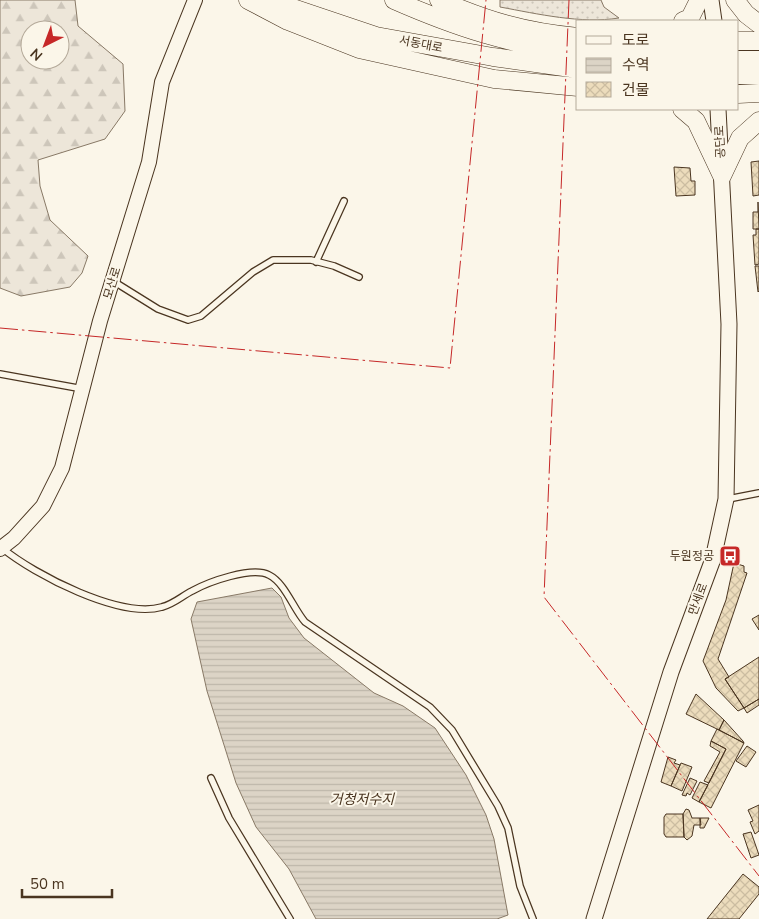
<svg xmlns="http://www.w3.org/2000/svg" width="759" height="919" font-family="'Nunito Sans','Noto Sans KR',sans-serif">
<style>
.grass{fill:url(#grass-dots);stroke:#887966}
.forest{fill:url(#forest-firs);stroke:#887966;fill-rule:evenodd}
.water{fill:url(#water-rules);stroke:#887966}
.building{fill:url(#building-cross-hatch);stroke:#4a3520}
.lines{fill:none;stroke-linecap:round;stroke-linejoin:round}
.service-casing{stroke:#4a3520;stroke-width:8}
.tertiary-casing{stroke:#4a3520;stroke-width:16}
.secondary-casing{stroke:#4a3520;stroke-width:17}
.trunk-casing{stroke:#4a3520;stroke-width:19}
.service{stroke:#fbf6e9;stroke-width:5.5}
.tertiary{stroke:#fbf6e9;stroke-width:14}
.secondary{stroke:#fbf6e9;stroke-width:15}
.trunk{stroke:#fbf6e9;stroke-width:18}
.power{stroke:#c62828;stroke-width:1;stroke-dasharray:18 4 2.5 4;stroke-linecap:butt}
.labels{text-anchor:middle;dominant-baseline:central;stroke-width:4;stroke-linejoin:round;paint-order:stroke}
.street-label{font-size:12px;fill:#4a3520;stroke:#fbf6e9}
.poi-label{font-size:12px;fill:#4a3520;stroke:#fbf6e9;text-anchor:end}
.water-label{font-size:14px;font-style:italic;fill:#4a3520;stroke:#fbf6e9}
</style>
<defs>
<pattern id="grass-dots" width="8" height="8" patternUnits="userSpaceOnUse" patternTransform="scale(1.25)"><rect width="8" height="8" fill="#ede6d9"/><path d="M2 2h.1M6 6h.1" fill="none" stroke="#cdc6ba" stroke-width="1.8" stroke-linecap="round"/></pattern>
<pattern id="forest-firs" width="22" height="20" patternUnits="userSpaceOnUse" patternTransform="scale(1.25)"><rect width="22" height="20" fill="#ede6d9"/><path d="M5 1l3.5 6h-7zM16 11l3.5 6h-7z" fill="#cdc6ba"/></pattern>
<pattern id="water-rules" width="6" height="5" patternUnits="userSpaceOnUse" patternTransform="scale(1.25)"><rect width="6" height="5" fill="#dcd4c6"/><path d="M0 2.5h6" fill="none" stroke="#beb7aa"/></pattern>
<pattern id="building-cross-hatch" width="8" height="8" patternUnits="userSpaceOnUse" patternTransform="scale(1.25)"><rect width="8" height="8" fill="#ecdcbc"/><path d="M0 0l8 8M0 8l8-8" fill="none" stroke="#ccbda1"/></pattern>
</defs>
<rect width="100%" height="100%" fill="#fbf6e9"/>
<!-- grass -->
<path class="grass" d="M500,0H601L604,7L619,18C581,24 538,14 500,7Z"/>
<!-- forest -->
<path class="forest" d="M0,0H75L78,26L123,64L125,111L105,139L38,160L40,186L50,220L88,256L82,273L70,287L21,296L0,288ZM30,30H60V60H30Z"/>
<!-- water -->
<path class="water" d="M272,588L281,597L289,618L304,638L374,693L403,706L435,728L466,775L486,815L494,839L508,915L497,919H316L289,869L256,827L236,783L207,691L191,619L197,602Z"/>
<!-- building -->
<path class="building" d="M759,161V195L753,196L751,162Z
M674,167L690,168L691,181H695V195L676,196Z
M758,202L759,229H753V212H758Z
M756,229H759V264L755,265L753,235H756Z
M755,266H759V291L758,292Z
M734,563L744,566V572L747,573L718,659L729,677L725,679L744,708L738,711L716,688L703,661L726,600Z
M759,615V630L752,619Z
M759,657V699L744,708L725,679Z
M696,694L724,720L719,730L686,714Z
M759,699V705L747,713L744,708Z
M724,720L743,741L744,743L719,730Z
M717,729L744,743L711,808L699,802L726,749L711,741Z
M711,741L726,749L709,783L704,781L720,752L710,746Z
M747,746L756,752L746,767L736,761Z
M668,757L676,760L674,763L680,765L671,786L661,782Z
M681,763L692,767L682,791L671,786Z
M690,778L697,781L690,795L687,793L686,796L682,795Z
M700,782L708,785L699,802L692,798Z
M759,805V831L755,834L750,822L753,821L748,810Z
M686,809L689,810L692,818H700L701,825H694L692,836L687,840L684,837L683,814Z
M666,814H683L684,837H666L664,834V817Z
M700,818H709L704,828H700Z
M751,832L759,855L751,858L743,834Z
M743,874L759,887V894L739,919H707Z"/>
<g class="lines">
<!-- service casing -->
<g class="service-casing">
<path id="service" d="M316,262L344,201
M113,281L158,309L188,320L201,316L253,272L273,260H311L334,266L359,277
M0,374L83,389
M728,499L759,493
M2,548C35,575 120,619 162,607C174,604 182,596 192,591C208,582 252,566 269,575C285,583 293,608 305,622L430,707L452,730L498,806L508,828L520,886L533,919
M211,778L229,818L290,919"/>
</g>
<!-- tertiary casing -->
<g class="tertiary-casing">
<path id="tertiary" d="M0,549L14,538L43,506L62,468L100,321L149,162L162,82L195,0"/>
</g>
<!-- secondary casing -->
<g class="secondary-casing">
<path id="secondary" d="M711,0L714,21
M594,919L671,672L713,559L726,499L729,324L718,109"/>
</g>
<!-- trunk casing -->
<g class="trunk-casing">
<path id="trunk" d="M248,0L288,21L359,49L494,79L578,87
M269,0L376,36L493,57L578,69
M394,0C458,28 508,44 578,53
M439,0C488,21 524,32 578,37
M735,0L746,14L759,24
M683,21L690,18L699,0
M738,41H759
M738,60H759
M738,75H759
M738,94L759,93
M682,109L696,121L722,176
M722,176L740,138L759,121"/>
</g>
<!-- service -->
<use href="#service" class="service"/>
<!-- tertiary -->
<use href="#tertiary" class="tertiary"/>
<!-- secondary -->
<use href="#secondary" class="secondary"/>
<!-- trunk -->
<use href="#trunk" class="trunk"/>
<!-- power -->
<path class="power" d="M569,0L544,597L759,876
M0,328L450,368L486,0"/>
</g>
<!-- icons -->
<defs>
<g id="bus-square" transform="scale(1.125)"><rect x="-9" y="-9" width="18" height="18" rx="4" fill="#c62828" stroke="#fbf6e9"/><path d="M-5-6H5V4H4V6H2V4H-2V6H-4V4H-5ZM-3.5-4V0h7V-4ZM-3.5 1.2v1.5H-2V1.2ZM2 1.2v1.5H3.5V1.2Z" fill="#fff"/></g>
</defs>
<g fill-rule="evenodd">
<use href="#bus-square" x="730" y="556"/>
</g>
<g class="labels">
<!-- street labels -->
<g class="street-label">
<text transform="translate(421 44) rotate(11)">서동대로</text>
<text transform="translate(720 142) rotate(-93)">공단로</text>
<text transform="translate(112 283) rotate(-73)">모산로</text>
<text transform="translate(698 599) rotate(-70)">만세로</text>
</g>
<!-- poi labels -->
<g class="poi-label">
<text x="714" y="556">두원정공</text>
</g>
<!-- water labels -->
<g class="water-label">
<text x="362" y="799">거청저수지</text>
</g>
</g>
<!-- legend -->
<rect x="576" y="20" width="162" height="90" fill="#fbf6e9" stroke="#b4a999"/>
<rect x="586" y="36" width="25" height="8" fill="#fbf6e9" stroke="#b4a999"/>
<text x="622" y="45" font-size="15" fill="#4a3520">도로</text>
<rect x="586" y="58" width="25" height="15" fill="url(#water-rules)" stroke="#b4a999"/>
<text x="622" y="70" font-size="15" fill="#4a3520">수역</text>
<rect x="586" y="82" width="25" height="15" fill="url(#building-cross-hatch)" stroke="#b4a999"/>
<text x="622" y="95" font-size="15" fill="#4a3520">건물</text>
<!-- north arrow -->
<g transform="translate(45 45) rotate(222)"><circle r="24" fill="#fbf6e9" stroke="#b4a999"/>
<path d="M0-4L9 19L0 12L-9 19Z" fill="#c62828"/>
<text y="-8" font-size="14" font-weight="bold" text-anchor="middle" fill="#4a3520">N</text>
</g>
<!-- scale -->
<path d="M22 889v8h90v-8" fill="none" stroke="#4a3520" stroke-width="2.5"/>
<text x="30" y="889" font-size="15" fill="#4a3520" stroke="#fbf6e9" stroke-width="4" paint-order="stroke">50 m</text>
</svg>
